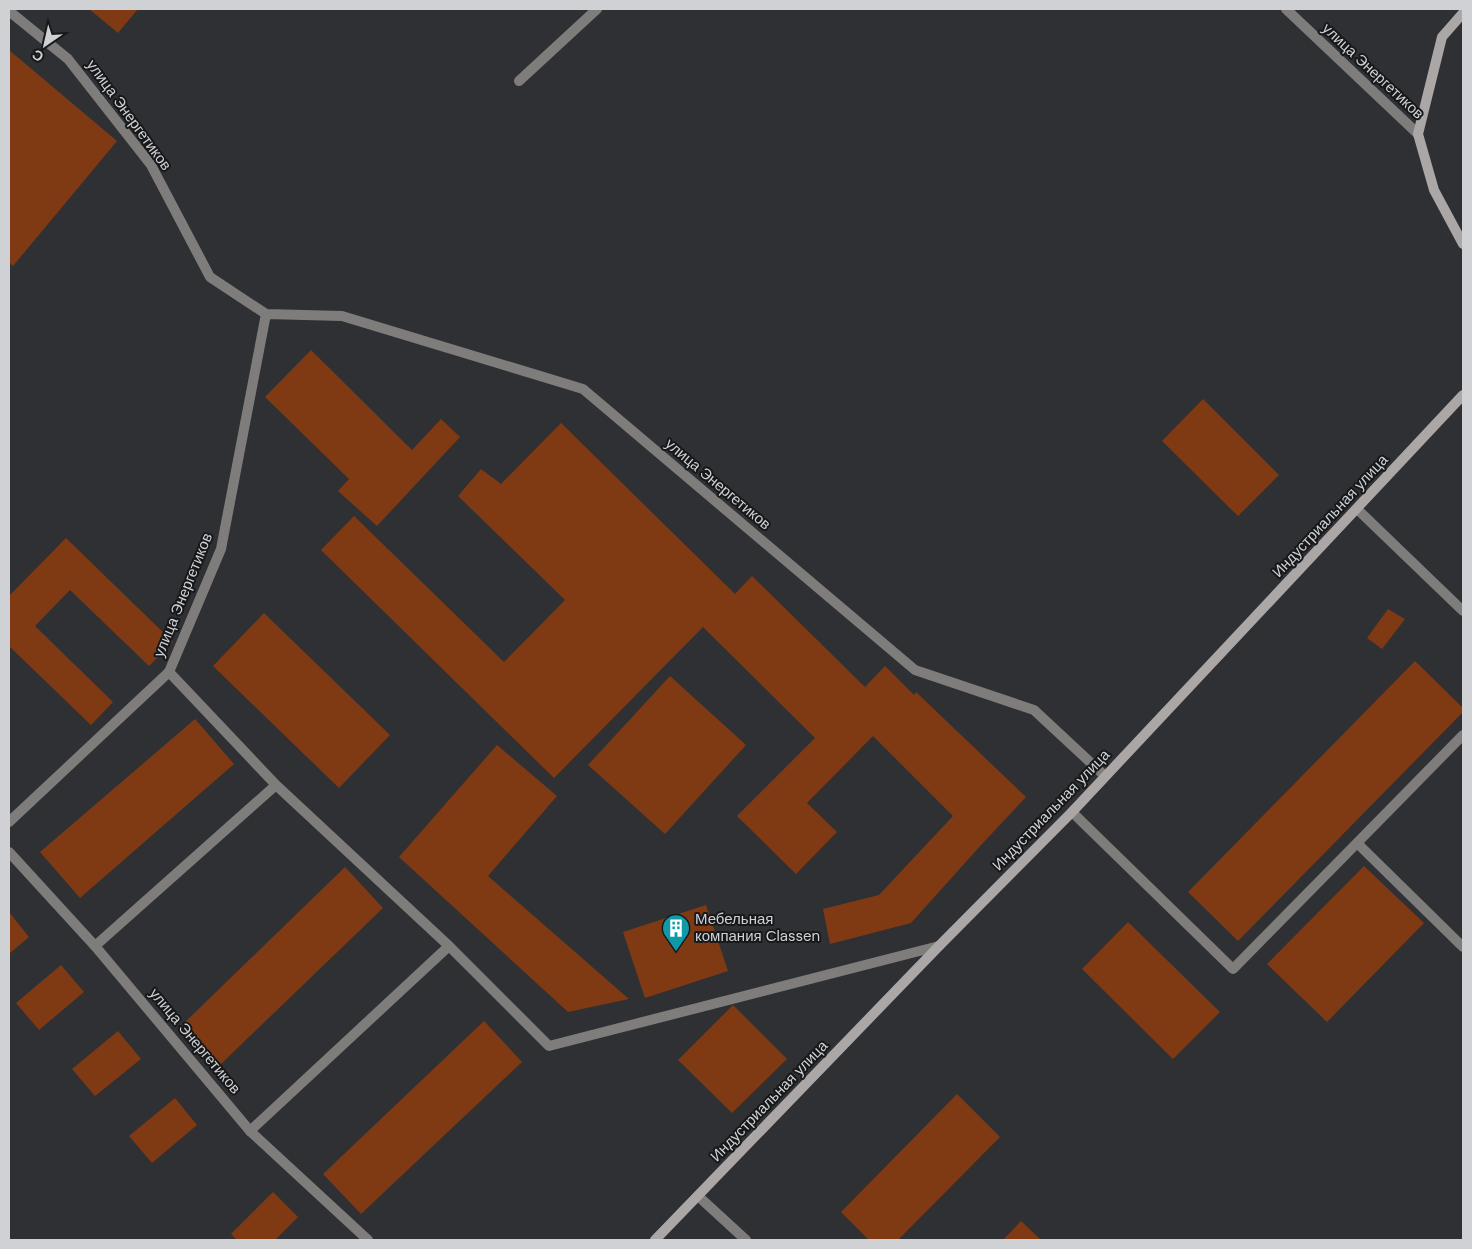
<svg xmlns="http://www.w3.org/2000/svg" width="1472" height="1249" font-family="'DM Sans',sans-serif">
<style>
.building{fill:#7f3a14}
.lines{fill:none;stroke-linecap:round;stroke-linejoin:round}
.lane{stroke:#7f7c7c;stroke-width:10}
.street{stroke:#7f7c7c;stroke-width:10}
.secondary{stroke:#aba7a7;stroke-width:10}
.labels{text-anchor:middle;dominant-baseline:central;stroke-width:4;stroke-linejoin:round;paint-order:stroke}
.street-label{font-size:15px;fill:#d0d1d4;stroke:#17181a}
.poi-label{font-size:15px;fill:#d0d1d4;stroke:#17181a;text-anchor:start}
</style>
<rect width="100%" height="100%" fill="#2e3034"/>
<!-- building -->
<path class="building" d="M89,9H138L118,33Z
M9,50L117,141L13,266L9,262Z
M311,350L412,450L441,419L460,437L377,526L338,491L349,479L265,397Z
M1203,399L1279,475L1238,516L1162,441Z
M561,423L735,594L752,576L865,687L885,666L914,695L916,692L1026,797L982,844L911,923L830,944L823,909L879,895L953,816L873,736L807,803L837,832L796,874L737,816L815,738L703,627L554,778L321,550L354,516L504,662L565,600L458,496L481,469L501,484Z
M66,538L173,642L149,666L70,590L35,626L113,702L91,725L9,646V596Z
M1388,609L1405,619L1382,649L1367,638Z
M264,613L390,735L339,788L213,666Z
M1415,661L1463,708V712L1238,941L1188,892Z
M670,676L746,745L665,834L588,765Z
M195,719L234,764L80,898L40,852Z
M497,745L557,796L488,876L629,999L568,1012L399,857Z
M1364,866L1424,923L1327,1022L1267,964Z
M345,867L383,908L221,1064L182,1025Z
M706,905L728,971L645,998L623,932Z
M9,912L29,937L9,954Z
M1128,922L1220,1012L1173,1059L1082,969Z
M61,965L84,992L39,1030L16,1003Z
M733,1005L787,1059L732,1113L678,1060Z
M484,1021L522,1062L361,1214L323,1174Z
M118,1031L141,1059L95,1096L72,1069Z
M957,1094L1000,1137L898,1240H869L841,1212Z
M175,1098L197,1125L152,1163L129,1136Z
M273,1192L298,1217L275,1240H237L231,1234Z
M1021,1221L1041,1240H1003Z"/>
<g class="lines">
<!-- lane -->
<path class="lane" d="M1357,509L1463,611
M169,672L276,785L449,946L549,1046L939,946
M1463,735L1357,843L1463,947
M1072,812L1233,969L1357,843
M95,946L276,785
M250,1131L449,946
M698,1196L746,1240"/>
<!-- street -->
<path class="street" d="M1286,9L1418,134
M9,11L68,59L151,165L210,277L266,314L342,316L583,389L915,670L1034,710L1105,776
M519,81L597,9
M9,822L169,672L221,549L266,314
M9,852L95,946L250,1131L368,1240"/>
<!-- secondary -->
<path class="secondary" d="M1463,13L1442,37L1418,134L1434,190L1463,244
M655,1240L939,946L1072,812L1463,395"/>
</g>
<!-- icons -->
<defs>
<g id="building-pin" transform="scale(1.4375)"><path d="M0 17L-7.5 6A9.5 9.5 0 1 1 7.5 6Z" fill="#0f9aa8" stroke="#17181a"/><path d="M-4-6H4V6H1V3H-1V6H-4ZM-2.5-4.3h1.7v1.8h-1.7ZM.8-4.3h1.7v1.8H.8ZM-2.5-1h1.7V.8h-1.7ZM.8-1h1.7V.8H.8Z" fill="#fff"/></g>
</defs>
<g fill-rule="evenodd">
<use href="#building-pin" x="676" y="928"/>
</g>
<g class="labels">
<!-- street labels -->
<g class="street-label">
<text transform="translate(1373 71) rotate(43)">улица Энергетиков</text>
<text transform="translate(129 115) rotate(54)">улица Энергетиков</text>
<text transform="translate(718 484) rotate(40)">улица Энергетиков</text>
<text transform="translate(1330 516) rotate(-47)">Индустриальная улица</text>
<text transform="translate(183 595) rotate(-68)">улица Энергетиков</text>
<text transform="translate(1051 810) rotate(-46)">Индустриальная улица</text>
<text transform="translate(195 1041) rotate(50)">улица Энергетиков</text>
<text transform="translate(769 1101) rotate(-46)">Индустриальная улица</text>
</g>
<!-- poi labels -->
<g class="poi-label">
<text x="695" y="919">Мебельная<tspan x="695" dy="17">компания Сlassen</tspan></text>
</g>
</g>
<!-- border -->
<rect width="1472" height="1249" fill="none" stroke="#d0d1d4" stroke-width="20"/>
<!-- north arrow -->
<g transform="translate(45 45) rotate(214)" stroke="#17181a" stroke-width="4" paint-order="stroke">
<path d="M0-4L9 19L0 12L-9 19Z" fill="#d0d1d4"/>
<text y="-8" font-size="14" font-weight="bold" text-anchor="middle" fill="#d0d1d4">С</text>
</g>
</svg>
